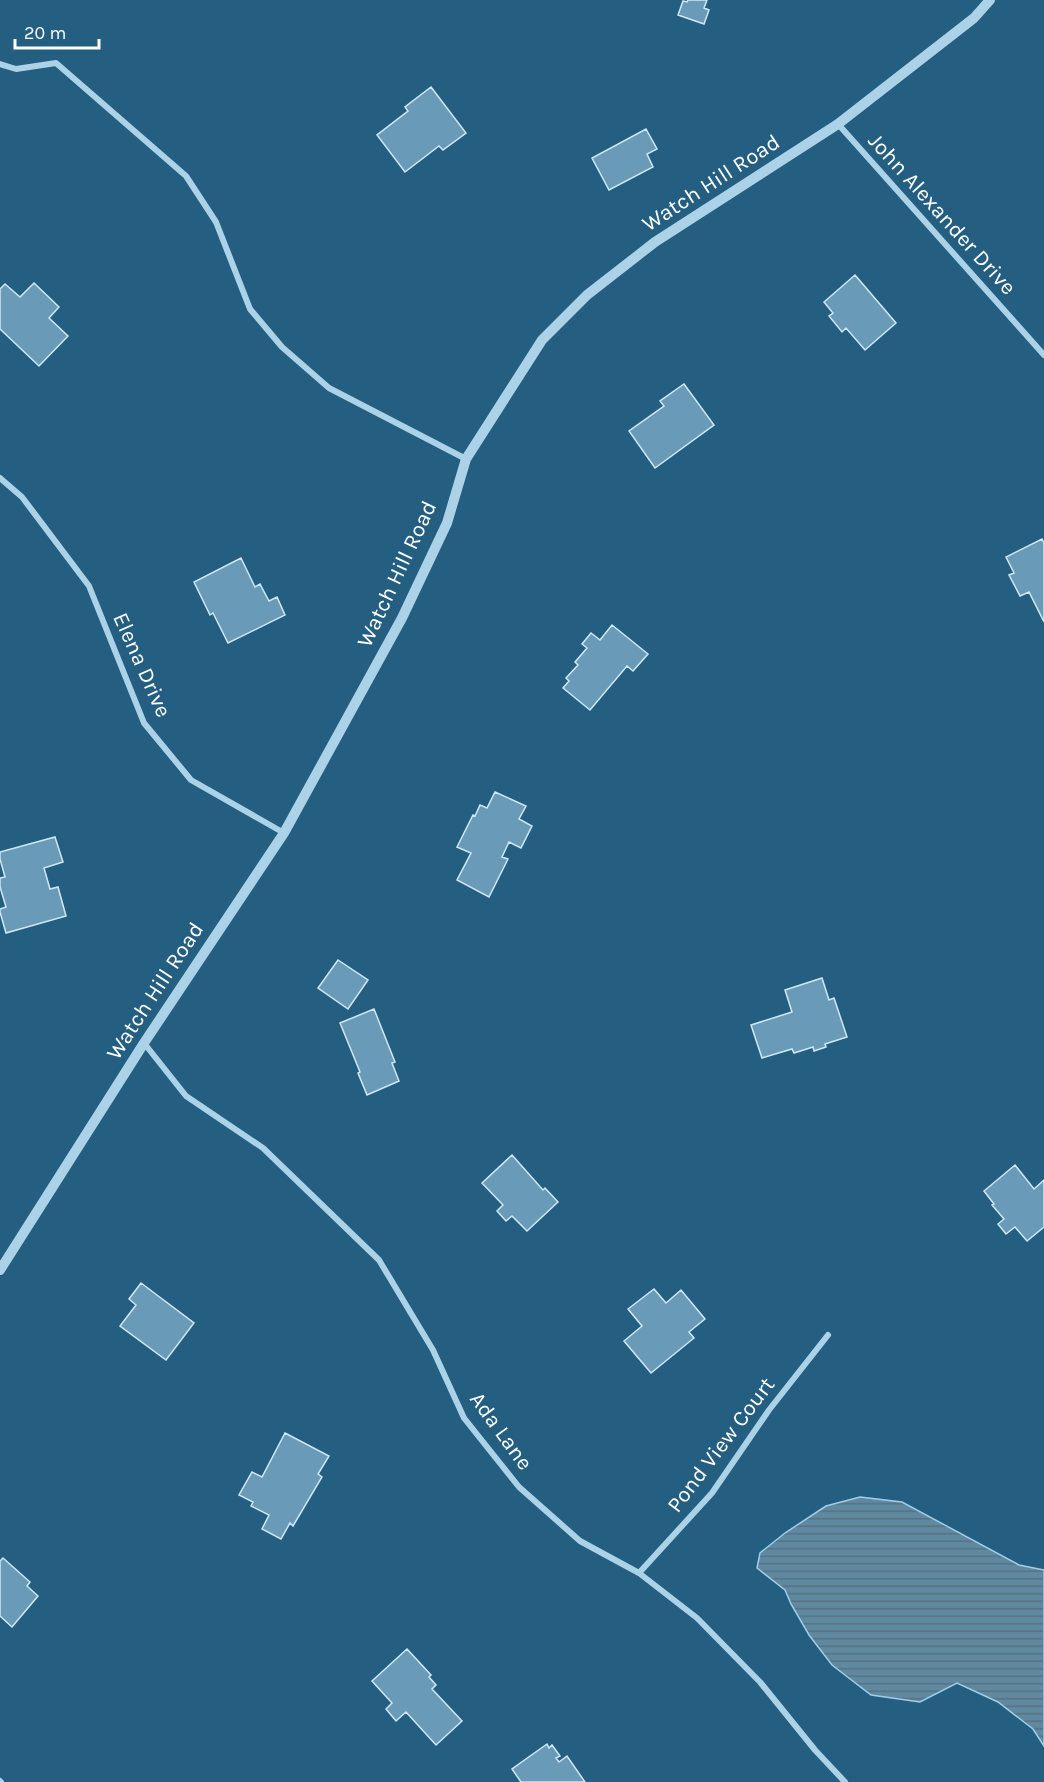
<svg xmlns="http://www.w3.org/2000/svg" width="1044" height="1782" font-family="Karla,sans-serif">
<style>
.water{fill:url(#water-rules);stroke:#9fcfe8;stroke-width:1.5}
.building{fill:#699bb8;stroke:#cfe8f6;stroke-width:1.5}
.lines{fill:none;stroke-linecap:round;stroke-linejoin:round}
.minor{stroke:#abd2e7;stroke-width:6}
.tertiary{stroke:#abd2e7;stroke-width:10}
.labels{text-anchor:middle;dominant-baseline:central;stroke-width:5;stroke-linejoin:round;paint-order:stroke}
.street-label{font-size:22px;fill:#fff;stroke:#245f82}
</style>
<defs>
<pattern id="water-rules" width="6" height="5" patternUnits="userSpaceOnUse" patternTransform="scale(1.5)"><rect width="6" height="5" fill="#5f88a1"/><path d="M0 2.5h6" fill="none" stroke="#57707f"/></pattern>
</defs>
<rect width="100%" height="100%" fill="#245f82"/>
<!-- water -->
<path class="water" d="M860,1497L902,1502L1019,1565L1044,1570V1746L1033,1729L998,1702L957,1683L920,1702L871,1695L832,1665L809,1635L791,1604L785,1590L757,1568L760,1553L785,1533L826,1506Z"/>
<!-- building -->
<path class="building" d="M688,0H707L704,8L709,10L704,24L678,15L683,1L687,2Z
M431,87L466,133L443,150L439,146L405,172L377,135L408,111L405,107Z
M646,129L657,149L647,154L653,167L609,190L592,158Z
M855,275L896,323L865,350L846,328L842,332L829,316L833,313L824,302Z
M34,283L59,307L49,318L68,336L39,366L0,329V289L5,284L20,297Z
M684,384L714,425L655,468L629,431L664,406L660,401Z
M1042,539L1044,543V622L1029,592L1020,596L1009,575L1014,573L1006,557Z
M241,558L255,587L260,584L269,601L277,597L285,615L228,643L213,613L210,615L194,582Z
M612,625L648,654L633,671L627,666L590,710L563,688L569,681L566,678L578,665L575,662L587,648L582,644L591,633L600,640Z
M495,792L526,806L519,819L532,826L521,848L509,842L502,857L508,859L489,897L457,880L471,853L457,847L473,815L475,816L480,805L487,808Z
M55,837L63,862L44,868L50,889L58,887L66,916L6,933L0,912V909L6,907L0,887V878L5,877L0,859V852Z
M338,960L368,980L348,1009L318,988Z
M822,978L829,1000L834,998L847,1037L825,1044L826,1047L814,1051L813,1047L794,1053L792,1049L762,1058L751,1025L792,1012L785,990Z
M374,1009L395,1062L392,1063L399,1081L367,1095L358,1073L360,1072L340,1023Z
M512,1155L543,1190L545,1188L558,1202L527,1231L512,1216L506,1221L497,1211L503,1205L482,1183Z
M1015,1165L1034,1189L1044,1180V1227L1027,1241L1015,1227L1006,1234L998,1224L1004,1219L992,1205L994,1204L984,1191Z
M141,1283L194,1323L166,1360L120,1326L136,1305L129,1299Z
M654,1289L666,1303L681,1290L705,1319L689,1332L694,1338L651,1373L624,1341L642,1326L628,1309Z
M285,1433L329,1456L318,1474L322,1477L293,1526L290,1523L281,1539L262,1529L269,1515L251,1506L253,1502L239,1495L252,1472L262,1477Z
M3,1558L30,1582L27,1586L38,1596L12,1627L0,1616V1561Z
M407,1649L431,1675L429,1677L436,1685L432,1689L462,1721L436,1745L406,1712L396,1721L386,1709L392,1703L372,1681Z
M547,1744L549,1748L552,1745L560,1756L556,1758L559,1762L567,1756L585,1782H521L512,1769Z"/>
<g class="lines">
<!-- minor -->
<path class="minor" d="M0,64L16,69L56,63L186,176L216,222L250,309L282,347L329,388L466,459
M838,124L1044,355
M0,478L22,497L89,586L144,723L191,780L284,833
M144,1043L186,1096L263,1148L379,1260L433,1350L464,1418L519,1487L580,1541L639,1573L697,1618L760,1682L815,1750L845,1782
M639,1573L712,1493L769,1410L828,1335
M0,1781L1,1782"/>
<!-- tertiary -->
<path class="tertiary" d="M0,1270L144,1043L284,833L402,618L447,523L466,459L542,340L587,295L655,242L838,124L974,18L990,0"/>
</g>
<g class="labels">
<!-- street labels -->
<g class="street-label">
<text transform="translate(711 183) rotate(-33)">Watch Hill Road</text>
<text transform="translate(942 214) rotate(48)">John Alexander Drive</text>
<text transform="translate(397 574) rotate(-65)">Watch Hill Road</text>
<text transform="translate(142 665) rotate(66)">Elena Drive</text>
<text transform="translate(155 991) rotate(-57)">Watch Hill Road</text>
<text transform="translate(501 1431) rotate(54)">Ada Lane</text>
<text transform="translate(721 1445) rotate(-53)">Pond View Court</text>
</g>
</g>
<!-- scale -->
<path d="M15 39v9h84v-9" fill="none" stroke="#ffffff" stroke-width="3"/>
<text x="24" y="39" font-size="18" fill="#ffffff" stroke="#245f82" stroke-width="4.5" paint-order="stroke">20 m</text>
</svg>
